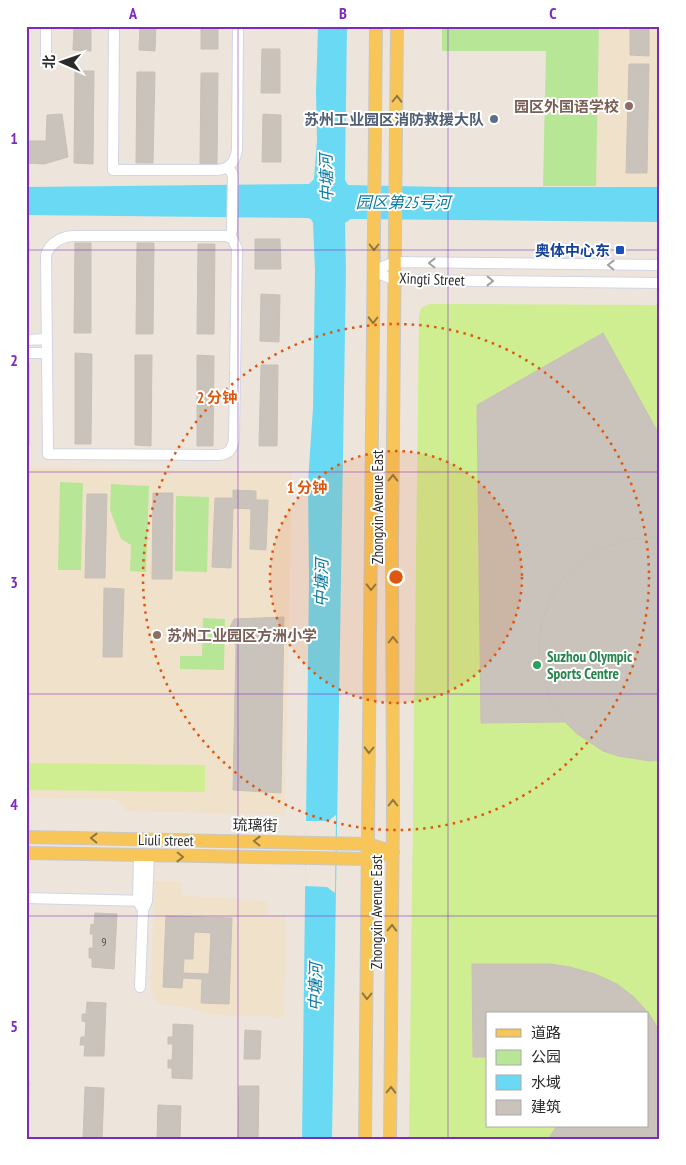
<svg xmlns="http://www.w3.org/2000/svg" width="686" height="1165" font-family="'PT Sans Narrow','Noto Sans SC',sans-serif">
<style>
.education{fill:#f0e1cb}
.green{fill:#b7e696}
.pitch{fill:#ceee91;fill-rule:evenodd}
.water{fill:#6adaf4}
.pier{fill:#ede5dc}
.building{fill:#c9c3bb;stroke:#c9c0b6;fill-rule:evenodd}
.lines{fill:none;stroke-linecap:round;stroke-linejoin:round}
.minor-casing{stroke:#d1d6e4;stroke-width:12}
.major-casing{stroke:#c8c8c8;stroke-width:14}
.minor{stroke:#fff;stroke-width:10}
.major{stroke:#f7c558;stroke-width:12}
.oneway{stroke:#917842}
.oneway2{stroke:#a0a0a0}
.grid{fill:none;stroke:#7b2cbf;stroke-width:1;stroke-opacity:0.55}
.ring{fill:none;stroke:#df570e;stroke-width:2.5;stroke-dasharray:2.5 5}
.education-dot{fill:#8d6e63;stroke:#fff;stroke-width:2}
.service-dot{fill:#5c6f8a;stroke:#fff;stroke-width:2}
.transit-dot{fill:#1a4fb4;stroke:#fff;stroke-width:2}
.leisure-dot{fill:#2e9e5b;stroke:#fff;stroke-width:2}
.labels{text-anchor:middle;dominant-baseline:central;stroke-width:4;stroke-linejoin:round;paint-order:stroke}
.number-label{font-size:12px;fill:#52514f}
.education-label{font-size:15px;font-weight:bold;fill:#785e54;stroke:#fff;text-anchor:end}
.service-label{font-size:15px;font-weight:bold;fill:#4e5e75;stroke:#fff;text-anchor:end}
.transit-label{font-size:15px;font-weight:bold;fill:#164399;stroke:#fff;text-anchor:end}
.street-label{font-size:15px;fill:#2b2b2b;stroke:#fff}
.leisure-label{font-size:15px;font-weight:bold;fill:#27864d;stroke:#fff;text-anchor:start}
.water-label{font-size:16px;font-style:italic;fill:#0779a2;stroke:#fff}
.centre{fill:#df570e;stroke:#fff;stroke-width:2.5}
.ring-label{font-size:15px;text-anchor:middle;font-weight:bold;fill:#df570e;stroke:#fff;stroke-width:4;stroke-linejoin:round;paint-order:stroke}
.neatline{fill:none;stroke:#7b2cbf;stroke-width:2}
.grid-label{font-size:16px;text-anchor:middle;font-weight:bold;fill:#7b2cbf}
</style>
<rect width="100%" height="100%" fill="#ede5dc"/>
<!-- education -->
<path class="education" d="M599,26H660V187L596,186Z
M26,467L292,472L285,815L126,811L116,799L26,798Z
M154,881L182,882V896L231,898L268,902L267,915H286L284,1017L214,1015L184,1007L157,1004L153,999L151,988Z"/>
<!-- green -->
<path class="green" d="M442,26H599L596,186H543L546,51H442Z
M60,482L83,483L81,570H58Z
M111,484L149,486L146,572L130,571L131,545L121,539L110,510Z
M176,496L209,497L207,572L175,571Z
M203,618L225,619L224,670L180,669V656H202Z"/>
<!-- pitch -->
<path class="pitch" d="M430,304L660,305V1139H409L419,315L422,307ZM487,1014H647V1126H487Z
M26,763L205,765V792L26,790Z"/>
<!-- water -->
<path class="water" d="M318,26H347L345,180L348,185L443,187H660V222L351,219L345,223L346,270L332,1139H302L309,580L308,482L313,408L315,271L313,223L311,219L307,218L26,215V187L309,184L314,179L317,140L316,92Z"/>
<!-- pier -->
<path class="pier" d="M336,815L335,893L327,887L305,886L306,821H328Z"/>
<!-- building -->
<path class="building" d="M74,26H91V51L73,50Z
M140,26H156L155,51L139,50Z
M201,26H218V49H201Z
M630,26H649V56L630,55Z
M262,49H280V93H261Z
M629,64H649L647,173H626Z
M75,71H94L93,164L74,163Z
M137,72H155L153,163H136Z
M201,73H218L217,164H200Z
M62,114L68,157L44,164L26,163V141H46L47,115Z
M263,114L281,115V162H262Z
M255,239H280L281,269H255Z
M26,241H29L28,323H26Z
M75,243H91V333H74Z
M137,243H154L153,334H136Z
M198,244H215L214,334H197Z
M261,294L280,295L279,342L260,341Z
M603,333L660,436V538L631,539L602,548L575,566L566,575L553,594L542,622L539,638V657L542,677L551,700L565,722L481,723L477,405Z
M75,353L92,354L91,444H75Z
M135,355H152L151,446L135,445Z
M197,355L214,356L213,446H197Z
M26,363H29V445H26Z
M261,365H278L277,446H259Z
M233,490L256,491V500H268L266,550L250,549L251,509L233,508L231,568L212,567L215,498H233Z
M153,493H173L172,579H152Z
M87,494H107L105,578H85Z
M643,537L660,538V760L650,761L618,756L603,751L576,733L565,722L551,700L542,677L539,657V638L547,607L553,594L566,575L582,560L602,548L621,541Z
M104,588L124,589L122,657H103Z
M284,617L281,793L233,790L236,646L229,635L230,627L234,619Z
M95,913L117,914L114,969L92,967V958H89V948H93V934H90L91,924L94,925Z
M166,916L232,918L229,1004L201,1003L202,979L183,978L182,988L163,987ZM194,932L211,933L209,974L183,973L184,959H193Z
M472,964H550L570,967L595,974L617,984L634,997L650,1015L660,1032V1139H548L557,1126H647V1014H487V1057H473Z
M87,1002L106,1003L104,1056H84L85,1045H80L81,1037H85L86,1022L82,1021V1014H86Z
M173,1024L193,1025L192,1079L172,1078V1068H168V1060H172L173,1044H168V1037H173Z
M245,1030L261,1031L260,1059H244Z
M26,1081H29L28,1139H26Z
M239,1086H259L258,1139H238Z
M85,1087L104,1088L102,1139H83Z
M158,1105L181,1106L180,1139H157Z"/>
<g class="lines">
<!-- minor casing -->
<g class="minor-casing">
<path id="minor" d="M46,26V62
M114,26L113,170H217C230,169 235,162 237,150L238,26
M228,167L233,175L232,230L230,236
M75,236H226L233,239L237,249L234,440C232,450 229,454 218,455L48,454L46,255C50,242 63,236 75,236Z
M373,271L395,280L660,283
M373,271L395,262L660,265
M26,340L47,339
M26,353H47
M139,856L138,901L141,907
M26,898L147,901
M140,987L143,910L147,901L149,856"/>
</g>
<!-- major casing -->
<g class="major-casing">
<path id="major" d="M26,837L368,844L393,852
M26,853L368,859L393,852
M365,1139L376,26
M390,1139L393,811L392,541L397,26"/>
</g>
<!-- minor -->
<use href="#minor" class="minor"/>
<!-- major -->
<use href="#major" class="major"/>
</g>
<!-- one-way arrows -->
<defs><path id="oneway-chevron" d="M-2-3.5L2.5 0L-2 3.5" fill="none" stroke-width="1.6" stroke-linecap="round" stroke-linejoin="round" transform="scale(1.25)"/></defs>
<g class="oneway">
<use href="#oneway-chevron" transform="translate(397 99) rotate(-89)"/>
<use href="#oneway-chevron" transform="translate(374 247) rotate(90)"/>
<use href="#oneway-chevron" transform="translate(373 320) rotate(91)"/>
<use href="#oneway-chevron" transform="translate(393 478) rotate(-89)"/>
<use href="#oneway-chevron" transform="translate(371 587) rotate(91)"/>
<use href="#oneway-chevron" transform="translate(393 640) rotate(-90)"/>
<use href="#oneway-chevron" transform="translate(369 750) rotate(91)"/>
<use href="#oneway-chevron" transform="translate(393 803) rotate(-90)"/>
<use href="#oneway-chevron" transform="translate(94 838) rotate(-179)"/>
<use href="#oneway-chevron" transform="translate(257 841) rotate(-179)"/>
<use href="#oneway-chevron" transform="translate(180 857) rotate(1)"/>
<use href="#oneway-chevron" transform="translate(392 928) rotate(-89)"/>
<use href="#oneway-chevron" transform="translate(367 996) rotate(91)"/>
<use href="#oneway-chevron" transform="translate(391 1090) rotate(-89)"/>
</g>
<g class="oneway2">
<use href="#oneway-chevron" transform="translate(432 263) rotate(-179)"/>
<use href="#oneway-chevron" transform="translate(611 265) rotate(-179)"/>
<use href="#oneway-chevron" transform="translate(490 281) rotate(1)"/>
</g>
<!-- grid -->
<path class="grid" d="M238,26V1139M448,26V1139M26,250H660M26,472H660M26,694H660M26,916H660"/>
<!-- distance rings -->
<circle cx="396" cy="577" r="126" fill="#df570e" fill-opacity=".12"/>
<g class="ring">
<circle cx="396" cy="577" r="126"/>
<circle cx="396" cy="577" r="253"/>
</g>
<!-- markers -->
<g class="education-dot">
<circle cx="629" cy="106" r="5"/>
<circle cx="157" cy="635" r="5"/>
</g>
<circle class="service-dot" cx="494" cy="119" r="5"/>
<rect class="transit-dot" x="615" y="245" width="10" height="10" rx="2.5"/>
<circle class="leisure-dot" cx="537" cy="665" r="5"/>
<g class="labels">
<!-- number labels -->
<g class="number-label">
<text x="104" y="941">9</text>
</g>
<!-- education labels -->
<g class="education-label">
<text x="619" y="106">园区外国语学校</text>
<text x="167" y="635" text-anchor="start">苏州工业园区方洲小学</text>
</g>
<!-- service labels -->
<g class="service-label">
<text x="484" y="119">苏州工业园区消防救援大队</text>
</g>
<!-- transit labels -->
<g class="transit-label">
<text x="610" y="250">奥体中心东</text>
</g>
<!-- street labels -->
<g class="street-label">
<text transform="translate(432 279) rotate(2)">Xingti Street</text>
<text transform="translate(377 507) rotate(-90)">Zhongxin Avenue East</text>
<text transform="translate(255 825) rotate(1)">琉璃街</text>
<text transform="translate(166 840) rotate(1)">Liuli street</text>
<text transform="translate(376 912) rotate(-90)">Zhongxin Avenue East</text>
</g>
<!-- leisure labels -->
<g class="leisure-label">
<text x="547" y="656">Suzhou Olympic<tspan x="547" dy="17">Sports Centre</tspan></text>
</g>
<!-- water labels -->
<g class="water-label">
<text transform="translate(326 178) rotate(-91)">中塘河</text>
<text x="403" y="202">园区第25号河</text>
<text transform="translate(321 583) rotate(-89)">中塘河</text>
<text transform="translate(315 987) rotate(-89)">中塘河</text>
</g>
</g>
<circle cx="396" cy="577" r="8" class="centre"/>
<g class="ring-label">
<text x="217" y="403">2 分钟</text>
<text x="307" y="493">1 分钟</text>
</g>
<!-- border -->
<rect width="686" height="1165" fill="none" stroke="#ffffff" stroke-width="55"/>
<!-- legend -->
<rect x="486" y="1012" width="162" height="115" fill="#ffffff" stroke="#aaaaaa"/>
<rect x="496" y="1029" width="25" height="8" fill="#f7c558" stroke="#aaaaaa"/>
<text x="531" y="1038" font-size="15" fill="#2b2b2b">道路</text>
<rect x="496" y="1050" width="25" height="15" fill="#b7e696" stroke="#aaaaaa"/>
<text x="531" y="1062" font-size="15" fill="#2b2b2b">公园</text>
<rect x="496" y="1075" width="25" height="15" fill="#6adaf4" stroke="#aaaaaa"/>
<text x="531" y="1088" font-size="15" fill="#2b2b2b">水域</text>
<rect x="496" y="1100" width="25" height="15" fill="#c9c3bb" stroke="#aaaaaa"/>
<text x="531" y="1112" font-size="15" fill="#2b2b2b">建筑</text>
<!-- north arrow -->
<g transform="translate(62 62) rotate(272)" stroke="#ffffff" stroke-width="4" paint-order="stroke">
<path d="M0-4L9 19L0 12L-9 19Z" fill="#2b2b2b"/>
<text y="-8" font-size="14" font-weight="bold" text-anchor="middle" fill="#2b2b2b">北</text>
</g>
<rect x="28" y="28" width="630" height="1110" class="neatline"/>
<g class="grid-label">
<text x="133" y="19">A</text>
<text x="343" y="19">B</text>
<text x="553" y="19">C</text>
<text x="14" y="144">1</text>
<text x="14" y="366">2</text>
<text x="14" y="588">3</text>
<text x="14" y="810">4</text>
<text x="14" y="1032">5</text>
</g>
</svg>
